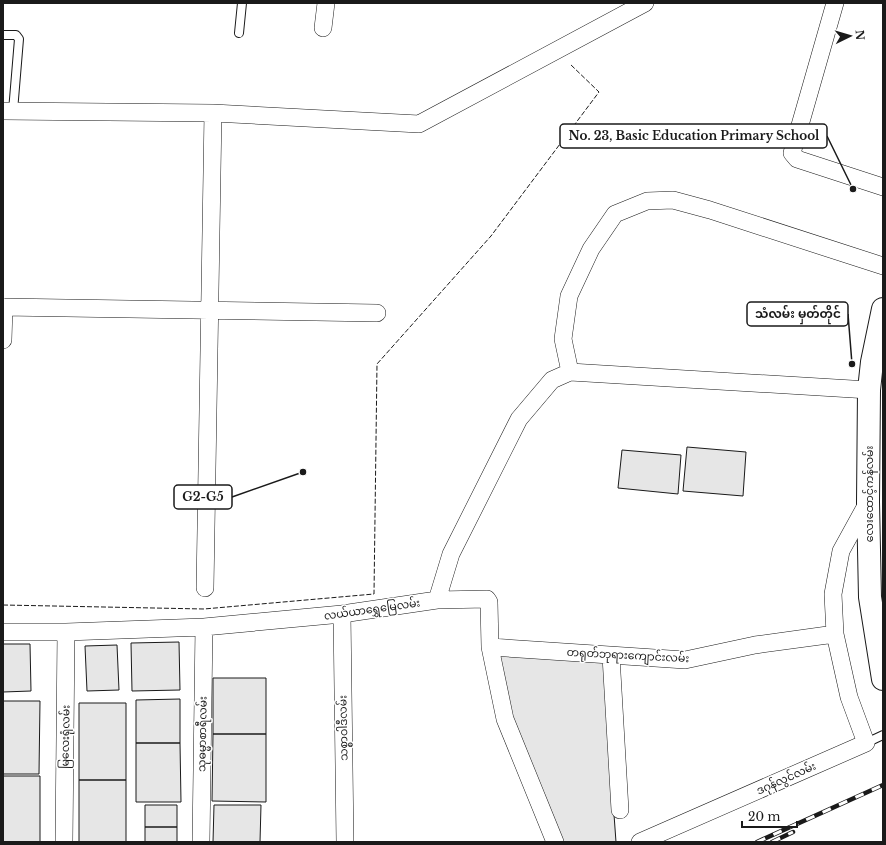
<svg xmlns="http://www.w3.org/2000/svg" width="886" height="845" font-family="'Libre Baskerville','Noto Sans Myanmar',serif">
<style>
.building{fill:#e6e6e6;stroke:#1a1a1a}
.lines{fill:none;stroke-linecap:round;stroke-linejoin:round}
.service-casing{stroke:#1a1a1a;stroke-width:10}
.minor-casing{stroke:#1a1a1a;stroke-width:18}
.primary-casing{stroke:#1a1a1a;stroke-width:24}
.service{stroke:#fff;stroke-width:8}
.minor{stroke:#fff;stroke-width:17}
.primary{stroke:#fff;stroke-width:22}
.rail-casing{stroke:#1a1a1a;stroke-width:4.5}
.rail{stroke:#fff;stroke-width:3;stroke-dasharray:9;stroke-linecap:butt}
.fence{stroke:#1a1a1a;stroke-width:1;stroke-dasharray:5 2;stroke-linecap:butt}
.labels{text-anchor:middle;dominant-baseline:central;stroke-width:3;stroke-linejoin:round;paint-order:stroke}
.street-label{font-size:11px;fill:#1a1a1a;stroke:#fff}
.leader{fill:none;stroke:#1a1a1a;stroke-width:1.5}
.callout-dot{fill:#1a1a1a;stroke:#fff;stroke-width:1.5}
.callout{fill:#fff;stroke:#1a1a1a;stroke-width:1.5}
.callout-label{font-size:12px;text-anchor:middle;font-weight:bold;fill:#1a1a1a}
</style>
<rect width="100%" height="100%" fill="#fff"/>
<!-- building -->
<path class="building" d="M687,447L746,452L743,496L683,491Z
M622,450L681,455L678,494L618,488Z
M179,642L180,690L132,691L131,643Z
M3,644H30L31,691L3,692Z
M117,645L119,690L87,691L85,646Z
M494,650L608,659L611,773L616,842H557L507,718Z
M213,678H266V734H213Z
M180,699V743H136V700Z
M3,701H40L39,774H3Z
M79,703H126V780H79Z
M213,734H266V802L212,801Z
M136,743H180L181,802H136Z
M3,776H40V842H3Z
M79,780H126V842H79Z
M145,805H177V827H145Z
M214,805H261L260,842H213Z
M145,827H177V842H145Z"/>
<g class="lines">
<!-- service casing -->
<g class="service-casing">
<path id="service" d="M239,33L242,3
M3,35H16L19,39L13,111
M866,743L883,735"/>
</g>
<!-- minor casing -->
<g class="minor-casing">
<path id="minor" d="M835,3L792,153L797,159L883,187
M323,28L326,3
M3,111L213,113L419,124L645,3
M3,307L377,313
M3,340L4,307
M570,372L563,339L569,296L591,249L615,214L647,201L673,200L710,210L883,266
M205,588L213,113
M437,600L451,554L519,419L552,380L570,372L869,390
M342,614L345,842
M3,632H66L204,627L342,614L437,600L487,599L489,602L490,647L505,719L555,842
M490,647L685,660L755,645L835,634
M611,656L620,810
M64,842L66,632
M201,842L204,627
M640,842L866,743L849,697L835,634L833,594L841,551L868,502"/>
</g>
<!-- primary casing -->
<g class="primary-casing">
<path id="primary" d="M883,309L872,362L869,390L868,502L870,597L883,679"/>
</g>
<!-- service -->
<use href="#service" class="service"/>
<!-- minor -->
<use href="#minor" class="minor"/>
<!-- primary -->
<use href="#primary" class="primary"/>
<!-- rail casing -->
<g class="rail-casing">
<path id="rail" d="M757,842L883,785
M772,842L793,832"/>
</g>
<!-- rail -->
<use href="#rail" class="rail"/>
<!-- fence -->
<path class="fence" d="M3,605L204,609L374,594L377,364L491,236L599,92L570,64"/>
</g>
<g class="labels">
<!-- street labels -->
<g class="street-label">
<text transform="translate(869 494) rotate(-90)">လေးထောင့်ကန်လမ်း</text>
<text transform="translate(372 609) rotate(-8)">လယ်ယာရွှေမြေလမ်း</text>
<text transform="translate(628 655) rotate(3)">တရုတ်ဘုရားကျောင်းလမ်း</text>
<text transform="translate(343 728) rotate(-91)">သစ္စာဝါဒီလမ်း</text>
<text transform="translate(202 734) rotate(-89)">သုဓမ္မာစာရီလမ်း</text>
<text transform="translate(65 737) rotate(-89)">မြလေးရုံလမ်း</text>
<text transform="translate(786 778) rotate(-24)">ဒဂုန်လွင်လမ်း</text>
</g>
</g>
<!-- callouts -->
<path class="leader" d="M853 189L827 136M852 364L848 314M303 472L232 497"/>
<g class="callout-dot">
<circle cx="853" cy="189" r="4"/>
<circle cx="852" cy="364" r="4"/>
<circle cx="303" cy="472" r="4"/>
</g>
<g class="callout">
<rect x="560" y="124" width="267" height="24" rx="4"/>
<rect x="747" y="302" width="101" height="24" rx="4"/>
<rect x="174" y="485" width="58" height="24" rx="4"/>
</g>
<g class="callout-label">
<text x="694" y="140">No. 23, Basic Education Primary School</text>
<text x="798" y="318">သံလမ်း မှတ်တိုင်</text>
<text x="203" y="501">G2-G5</text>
</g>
<!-- border -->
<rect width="886" height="845" fill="none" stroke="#1a1a1a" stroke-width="8"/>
<!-- north arrow -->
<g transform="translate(850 36) rotate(85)" stroke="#ffffff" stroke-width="3" paint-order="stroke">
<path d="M0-3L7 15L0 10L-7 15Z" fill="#1a1a1a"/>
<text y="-6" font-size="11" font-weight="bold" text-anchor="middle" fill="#1a1a1a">N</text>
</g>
<!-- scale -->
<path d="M742 821v6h55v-6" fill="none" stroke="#1a1a1a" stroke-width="2"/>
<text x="748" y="821" font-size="12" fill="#1a1a1a" stroke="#ffffff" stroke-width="3" paint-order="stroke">20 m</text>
</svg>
